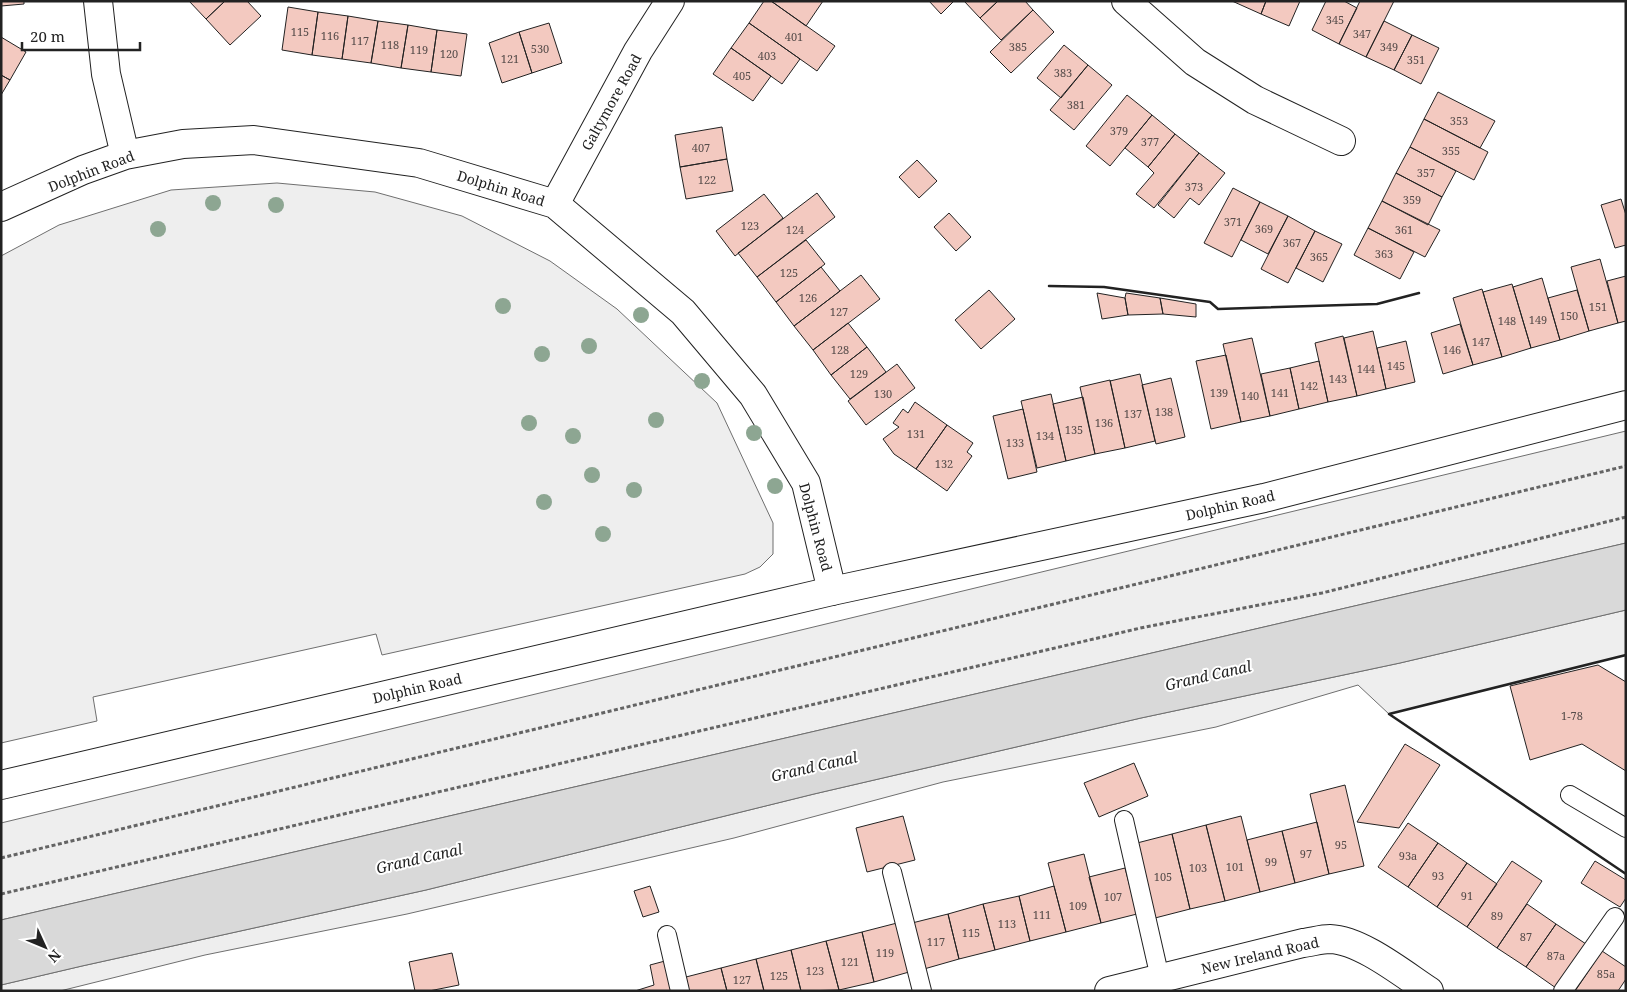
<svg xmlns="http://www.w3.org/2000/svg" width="1627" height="992" font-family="'Noto Serif',serif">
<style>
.green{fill:#eee;stroke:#6f6f6f}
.water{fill:#d9d9d9;stroke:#6f6f6f}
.building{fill:#f3c9c0;stroke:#222}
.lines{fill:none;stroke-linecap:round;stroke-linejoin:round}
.lane-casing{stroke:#222;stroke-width:20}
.street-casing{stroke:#222;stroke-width:30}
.secondary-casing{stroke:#222;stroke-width:30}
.path{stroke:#646464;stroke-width:3;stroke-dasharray:4 2.5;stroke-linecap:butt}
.lane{stroke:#fff;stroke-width:18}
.street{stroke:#fff;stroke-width:28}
.secondary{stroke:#fff;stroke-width:28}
.wall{stroke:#222;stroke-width:2.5}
.tree{fill:#8da692}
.labels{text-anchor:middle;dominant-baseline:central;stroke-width:4;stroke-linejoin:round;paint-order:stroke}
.number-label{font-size:11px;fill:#564c4a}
.street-label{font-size:14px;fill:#222;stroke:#fff}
.water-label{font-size:15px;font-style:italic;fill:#222;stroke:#fff}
</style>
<rect width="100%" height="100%" fill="#fff"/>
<!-- green -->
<path class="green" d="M277,183L375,192L462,216L550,261L617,309L717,403L773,523V554L760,567L745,574L382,655L376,634L93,697L97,721L1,743V256L59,225L171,190Z
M1626,431V543L1,920V823Z
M1626,610V655L1389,714L1358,685L1216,727L943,782L734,838L407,914L205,955L60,991H1V985L82,966L426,890L814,794L1141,718L1400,663Z"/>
<!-- water -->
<path class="water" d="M1626,543V610L1400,663L1141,718L814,794L426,890L82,966L1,985V920Z"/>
<!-- building -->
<path class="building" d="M1,1H24V4L1,6Z
M189,1H225L206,19Z
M225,1H247L261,16L230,45L206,19Z
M764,1H771L835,46L817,71L749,23Z
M771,1H823L806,26Z
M929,1H954L941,14Z
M964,1H998L980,18Z
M998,1H1025L1033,10L1001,40L980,18Z
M1232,1H1266L1261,14Z
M1266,1H1300L1289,26L1261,14Z
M1326,1H1344L1357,8L1339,44L1312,30Z
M1360,1H1394L1366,57L1339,44Z
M288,7L318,12L312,55L282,50Z
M1033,10L1054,32L1011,73L990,52Z
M318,12L348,16L342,59L312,55Z
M348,16L378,21L371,63L342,59Z
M378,21L408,25L401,68L371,63Z
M1384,21L1412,35L1394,70L1366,57Z
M549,23L562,63L532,73L519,32Z
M749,23L800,59L782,84L731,48Z
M408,25L437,30L431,72L401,68Z
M437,30L467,34L461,76L431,72Z
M519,32L532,73L502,83L489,43Z
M1412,35L1439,48L1421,84L1394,70Z
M1,37L26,52L10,80L1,75Z
M1064,45L1088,65L1061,98L1037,78Z
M731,48L771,76L753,101L713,74Z
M1088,65L1112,85L1074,130L1050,110Z
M1,75L10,80L1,95Z
M1438,92L1495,121L1480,148L1424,119Z
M1127,95L1152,115L1110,166L1086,146Z
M1152,115L1175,134L1148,167L1125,148Z
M1424,119L1488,152L1474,180L1410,147Z
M722,127L727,159L680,167L675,135Z
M1175,134L1199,153L1154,208L1136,194L1154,173L1148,167Z
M1410,147L1456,171L1442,197L1396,173Z
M1199,153L1225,173L1199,205L1190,198L1174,218L1158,205Z
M727,159L733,191L686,199L680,167Z
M917,160L937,181L919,198L899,177Z
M1396,173L1442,197L1428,225L1382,201Z
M1233,188L1260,202L1232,257L1204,243Z
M817,193L835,217L757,277L738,253Z
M764,194L783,218L735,256L716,231Z
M1621,199L1626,215V245L1615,248L1601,205Z
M1382,201L1440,230L1425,257L1368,228Z
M1260,202L1288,216L1268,254L1241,240Z
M949,213L971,237L956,251L934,227Z
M1288,216L1315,231L1288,283L1261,269Z
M1368,228L1414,252L1400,279L1354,255Z
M1315,231L1342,244L1323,282L1296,268Z
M806,240L825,264L776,302L757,277Z
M1600,259L1618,323L1589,331L1571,267Z
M821,267L840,291L794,326L776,302Z
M861,275L880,299L813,350L794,326Z
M1626,276V321L1618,323L1607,281Z
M1542,278L1560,340L1531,348L1513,287Z
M1512,284L1531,348L1502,357L1483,292Z
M1482,289L1502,357L1473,365L1453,298Z
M989,290L1015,319L981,349L955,320Z
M1577,290L1589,331L1560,340L1548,298Z
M1097,293L1125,298L1128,315L1102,319Z
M1126,293L1160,298L1163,314L1128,315L1125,298Z
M1160,298L1196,304V317L1163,314Z
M848,323L867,347L831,375L813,350Z
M1460,324L1473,365L1443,374L1431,333Z
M1373,331L1386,389L1357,396L1344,338Z
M1343,336L1357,396L1328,402L1315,343Z
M1252,338L1270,416L1241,422L1223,344Z
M1406,341L1415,382L1386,389L1377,348Z
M867,347L886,372L850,399L831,375Z
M1226,355L1241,422L1211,429L1196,361Z
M1319,361L1328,402L1299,409L1290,368Z
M897,364L915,388L866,425L848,401Z
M1290,368L1299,409L1270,416L1261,374Z
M1140,374L1155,441L1125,448L1110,381Z
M1171,378L1185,437L1156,444L1142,385Z
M1110,380L1125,448L1095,454L1080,387Z
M1051,394L1066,461L1037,468L1021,401Z
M1083,397L1095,454L1066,461L1053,404Z
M915,402L947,425L916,469L894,454L883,439L899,427L893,423L903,409L908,413Z
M1023,409L1037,472L1008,479L993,416Z
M947,425L973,443L967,452L972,456L947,491L916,469Z
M1598,665L1626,682V771L1582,744L1530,760L1510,686Z
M1405,744L1440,765L1399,828L1357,822Z
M1134,763L1148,796L1099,817L1084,783Z
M1345,785L1364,866L1329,874L1310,794Z
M903,816L915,860L867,872L856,828Z
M1241,816L1260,892L1225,901L1206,825Z
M1317,822L1329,874L1295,883L1282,831Z
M1408,823L1438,843L1408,887L1378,867Z
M1206,825L1225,901L1190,909L1172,834Z
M1282,831L1295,883L1260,892L1247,840Z
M1172,834L1190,909L1155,918L1137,843Z
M1438,843L1467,863L1437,907L1408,887Z
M1084,854L1101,923L1066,932L1048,863Z
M1512,861L1542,881L1497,948L1467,927Z
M1595,861L1626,880V898L1620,907L1581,883Z
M1467,863L1497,884L1467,927L1437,907Z
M1125,868L1137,914L1101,923L1089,877Z
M650,886L659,912L643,917L634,891Z
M1054,886L1066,932L1030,941L1019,896Z
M1019,896L1030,941L995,950L983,904Z
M983,904L995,950L959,959L948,914Z
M1527,904L1556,924L1526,967L1497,948Z
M948,914L959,959L924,969L912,923Z
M897,923L909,972L874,982L862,932Z
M1556,924L1586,944L1556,988L1526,967Z
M862,932L874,982L839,990L826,941Z
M826,941L839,990L801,991L791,950Z
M791,950L801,991H764L756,959Z
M1602,951L1626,967V979L1618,991H1575Z
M452,953L459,985L429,991H415L409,962Z
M756,959L764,991H727L721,968Z
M665,961L673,991H635L654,985L650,965Z
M721,968L727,991H689L686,977Z"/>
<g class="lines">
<!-- lane casing -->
<g class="lane-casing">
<path id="lane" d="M1570,795L1626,828
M1124,820L1160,978
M892,872L922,991
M667,935L680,991
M1563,991L1615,917"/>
</g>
<!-- street casing -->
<g class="street-casing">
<path id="street" d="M98,1L106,74L125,155
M1126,1L1195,62L1255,100L1341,141
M555,204L638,51L670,1
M1,207L83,170L125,155L183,144L254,140L419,163L555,204L683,312L753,395L806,483L832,591
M1109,991L1303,943C1312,942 1321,939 1330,939C1361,940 1403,974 1429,991"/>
</g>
<!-- secondary casing -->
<g class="secondary-casing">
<path id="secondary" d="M1,785L832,591L1264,498L1626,405"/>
</g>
<!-- path -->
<path class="path" d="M1,858L1626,466
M1,894L1145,627L1322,593L1626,517"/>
<!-- lane -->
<use href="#lane" class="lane"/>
<!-- street -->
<use href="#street" class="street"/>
<!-- secondary -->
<use href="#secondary" class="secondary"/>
<!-- wall -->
<path class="wall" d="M1049,286L1104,287L1210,302L1218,309L1377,304L1419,293
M1389,714L1626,874
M1389,714L1626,655"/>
</g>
<!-- trees -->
<g class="tree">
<circle cx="213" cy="203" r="8"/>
<circle cx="276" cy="205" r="8"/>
<circle cx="158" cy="229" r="8"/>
<circle cx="503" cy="306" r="8"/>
<circle cx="641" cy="315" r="8"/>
<circle cx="589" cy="346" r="8"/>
<circle cx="542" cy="354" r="8"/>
<circle cx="702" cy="381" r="8"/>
<circle cx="656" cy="420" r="8"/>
<circle cx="529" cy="423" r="8"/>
<circle cx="754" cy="433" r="8"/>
<circle cx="573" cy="436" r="8"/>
<circle cx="592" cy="475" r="8"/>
<circle cx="775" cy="486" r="8"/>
<circle cx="634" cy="490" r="8"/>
<circle cx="544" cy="502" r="8"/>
<circle cx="603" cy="534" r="8"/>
</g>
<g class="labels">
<!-- number labels -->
<g class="number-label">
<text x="1335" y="19">345</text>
<text x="300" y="31">115</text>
<text x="1362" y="33">347</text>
<text x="330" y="35">116</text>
<text x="794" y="36">401</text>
<text x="360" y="40">117</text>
<text x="390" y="44">118</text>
<text x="1018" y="46">385</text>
<text x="1389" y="46">349</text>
<text x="540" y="48">530</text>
<text x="419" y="49">119</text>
<text x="449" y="53">120</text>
<text x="767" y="55">403</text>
<text x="510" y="58">121</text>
<text x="1416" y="59">351</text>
<text x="1063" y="72">383</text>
<text x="742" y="75">405</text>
<text x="1076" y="104">381</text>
<text x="1459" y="120">353</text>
<text x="1119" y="130">379</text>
<text x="1150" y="141">377</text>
<text x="701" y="147">407</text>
<text x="1451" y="150">355</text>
<text x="1426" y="172">357</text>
<text x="707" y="179">122</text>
<text x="1194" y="186">373</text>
<text x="1412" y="199">359</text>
<text x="1233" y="221">371</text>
<text x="750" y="225">123</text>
<text x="1264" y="228">369</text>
<text x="795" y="229">124</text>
<text x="1404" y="229">361</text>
<text x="1292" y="242">367</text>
<text x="1384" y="253">363</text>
<text x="1319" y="256">365</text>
<text x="789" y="272">125</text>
<text x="808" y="297">126</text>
<text x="1598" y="306">151</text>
<text x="839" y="311">127</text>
<text x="1569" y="315">150</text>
<text x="1538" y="319">149</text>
<text x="1507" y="320">148</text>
<text x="1481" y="341">147</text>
<text x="840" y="349">128</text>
<text x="1452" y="349">146</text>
<text x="1396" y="365">145</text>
<text x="1366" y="368">144</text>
<text x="859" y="373">129</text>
<text x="1338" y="378">143</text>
<text x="1309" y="385">142</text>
<text x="1219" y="392">139</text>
<text x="1280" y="392">141</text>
<text x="883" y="393">130</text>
<text x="1250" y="395">140</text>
<text x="1164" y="411">138</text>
<text x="1133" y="413">137</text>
<text x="1104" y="422">136</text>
<text x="1074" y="429">135</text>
<text x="916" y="433">131</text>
<text x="1045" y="435">134</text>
<text x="1015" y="442">133</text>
<text x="944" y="463">132</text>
<text x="1572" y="715">1-78</text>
<text x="1341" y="844">95</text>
<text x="1306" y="853">97</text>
<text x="1408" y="855">93a</text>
<text x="1271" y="861">99</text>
<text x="1235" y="866">101</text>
<text x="1198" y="867">103</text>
<text x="1438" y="875">93</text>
<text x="1163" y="876">105</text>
<text x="1467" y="895">91</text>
<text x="1113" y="896">107</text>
<text x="1078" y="905">109</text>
<text x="1042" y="914">111</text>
<text x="1497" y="915">89</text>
<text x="1007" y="923">113</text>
<text x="971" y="932">115</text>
<text x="1526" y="936">87</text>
<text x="936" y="941">117</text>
<text x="885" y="952">119</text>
<text x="1556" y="955">87a</text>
<text x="850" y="961">121</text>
<text x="815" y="970">123</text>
<text x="1606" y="973">85a</text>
<text x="779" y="975">125</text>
<text x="742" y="979">127</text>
</g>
<!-- street labels -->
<g class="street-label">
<text transform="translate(611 102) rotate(-61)">Galtymore Road</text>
<text transform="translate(91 171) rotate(-21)">Dolphin Road</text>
<text transform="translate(501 188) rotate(17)">Dolphin Road</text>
<text transform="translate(1230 505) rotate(-13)">Dolphin Road</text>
<text transform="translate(816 527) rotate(75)">Dolphin Road</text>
<text transform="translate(417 688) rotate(-13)">Dolphin Road</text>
<text transform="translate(1260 955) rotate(-13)">New Ireland Road</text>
</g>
<!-- water labels -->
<g class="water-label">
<text transform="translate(1208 675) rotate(-13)">Grand Canal</text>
<text transform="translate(814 766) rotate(-13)">Grand Canal</text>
<text transform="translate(419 858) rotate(-13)">Grand Canal</text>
</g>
</g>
<!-- border -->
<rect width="1627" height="992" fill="none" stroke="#222222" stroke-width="5"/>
<!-- north arrow -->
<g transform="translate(45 947) rotate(134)" stroke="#ffffff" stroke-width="4" paint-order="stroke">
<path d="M0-4L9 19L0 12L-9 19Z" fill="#222222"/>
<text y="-8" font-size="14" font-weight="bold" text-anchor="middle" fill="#222222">N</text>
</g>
<!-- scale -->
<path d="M22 42v8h118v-8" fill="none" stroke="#222222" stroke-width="2.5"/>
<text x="30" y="42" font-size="15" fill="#222222" stroke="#ffffff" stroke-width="4" paint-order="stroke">20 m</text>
</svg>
